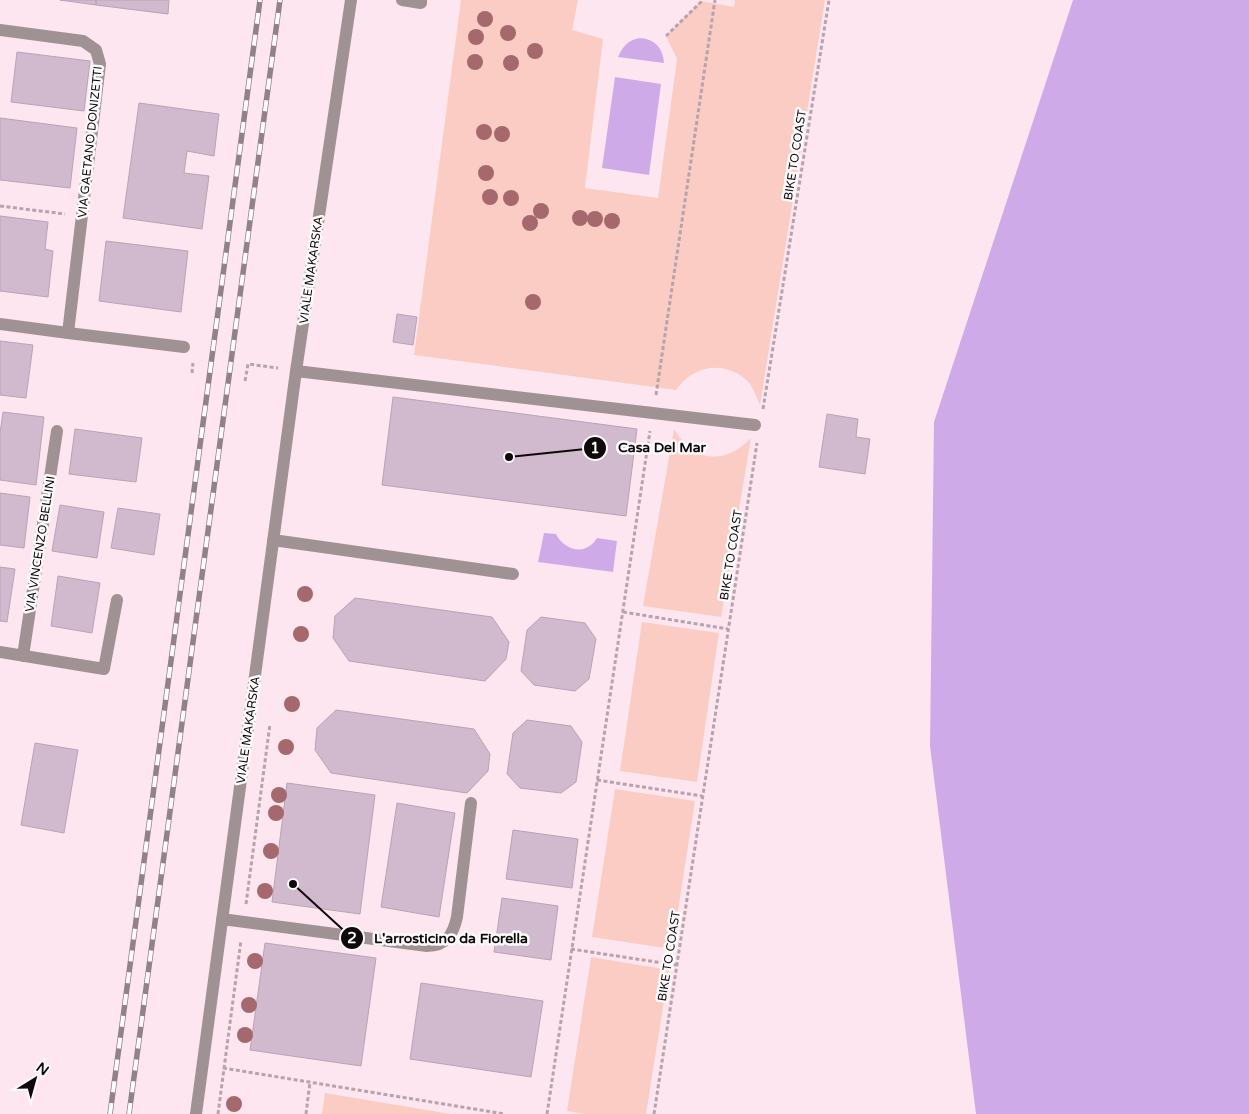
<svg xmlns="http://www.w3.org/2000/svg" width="1249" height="1114" font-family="'Varela Round',sans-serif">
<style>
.green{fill:#faccc4}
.water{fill:#cfaae8}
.building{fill:#d1bace;stroke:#b9a3b6}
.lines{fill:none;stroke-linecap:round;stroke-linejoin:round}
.path{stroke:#b6a3ab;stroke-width:3;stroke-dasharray:4 2.5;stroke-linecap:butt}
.minor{stroke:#a09294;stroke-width:12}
.rail-casing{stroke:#928188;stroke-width:5.5}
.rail{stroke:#fbfbfb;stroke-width:4;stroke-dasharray:11;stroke-linecap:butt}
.tree{fill:#a5686d}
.labels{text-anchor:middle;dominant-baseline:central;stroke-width:5;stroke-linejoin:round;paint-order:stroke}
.street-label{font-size:12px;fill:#11080c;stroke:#fbfbfb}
.leader{fill:none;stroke:#11080c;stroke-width:2}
.callout-dot{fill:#11080c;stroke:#fbfbfb;stroke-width:2}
.mark-label{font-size:15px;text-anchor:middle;font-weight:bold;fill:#fff}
.callout-label{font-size:14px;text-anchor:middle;font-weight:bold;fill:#11080c;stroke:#fbfbfb;stroke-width:5;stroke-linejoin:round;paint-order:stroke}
</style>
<rect width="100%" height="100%" fill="#fee6f0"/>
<!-- green -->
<path class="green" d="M461,0H578L572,30L603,39L585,188L658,198L677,59L666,36L701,1L734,7L735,0H825L760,405C757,399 754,390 750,384C738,369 714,363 697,372C688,376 682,382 676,390L414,355Z
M674,429C694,462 724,466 751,438L721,617L643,606Z
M642,622L719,633L697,782L620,771Z
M615,789L695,801L672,949L592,937Z
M591,957L669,970L646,1114H584L567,1111Z
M325,1093L451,1114H322Z"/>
<!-- water -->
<path class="water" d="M1073,0H1249V1114H976L930,746L934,422Z
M640,38C655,39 663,48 664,63L618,57C623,46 628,40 640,38Z
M615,77L661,84L649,175L602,168Z
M544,533L556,534C561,545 576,554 588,547C592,545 595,541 597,538L617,541L613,572L538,562Z"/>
<!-- building -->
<path class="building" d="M60,0H96V5Z
M96,0H169L168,14L96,5Z
M17,52L90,61L84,111L11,102Z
M139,103L219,114L214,156L187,151L184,173L209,176L202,229L123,218Z
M0,118L77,128L70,188L0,180Z
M0,216L48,222L45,249L53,251L48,297L0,291Z
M106,241L188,251L181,312L99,301Z
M397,314L417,317L413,345L393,342Z
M0,341L33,345L26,398L0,395Z
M393,397L637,429L626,516L382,485Z
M3,412L44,417L36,485L0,480V433Z
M827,414L858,419L856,437L870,439L865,474L819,467Z
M75,429L142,438L136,482L69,474Z
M0,493L30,497L24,548L0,545Z
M60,505L104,512L97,558L52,551Z
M118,508L160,514L154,555L111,548Z
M0,567L15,569L7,622L0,621Z
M58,576L100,583L92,633L51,626Z
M355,598L492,617L509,642L506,659L485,681L349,661L333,638L335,616Z
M541,617L585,623L596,639L589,679L575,691L534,685L521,671L527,630Z
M336,710L474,729L490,754L488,771L467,793L331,773L315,750L317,728Z
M527,720L571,726L582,742L576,782L561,793L520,788L507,774L513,733Z
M35,743L78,750L64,833L21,825Z
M287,783L375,795L360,914L272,902Z
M397,803L455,813L439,917L381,907Z
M513,830L578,839L572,888L506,879Z
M502,898L558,906L551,960L494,952Z
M265,943L376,958L361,1066L250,1050Z
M421,983L543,1001L531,1077L410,1059Z"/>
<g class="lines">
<!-- path -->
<path class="path" d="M666,36L703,0
M0,206L65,214
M192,373L193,363
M245,381L248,364L278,368
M656,395L715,0
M763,409L829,0
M623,612L728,629
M597,780L702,796
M246,904L270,724
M571,949L676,965
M223,1068L505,1114
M218,1114L241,940
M306,1114L310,1082
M547,1114L650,431
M654,1114L757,443"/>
<!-- minor -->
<path class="minor" d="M402,0L421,3V0
M0,30L83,41L96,50L100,64L68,333L0,324
M68,333L184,347
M296,371L755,425
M273,540L513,574
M0,652L104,669L117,600
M23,656L57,431
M222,919L427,946C446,946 453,935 457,917L471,803
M196,1114L296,371L351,0"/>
<!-- rail casing -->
<g class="rail-casing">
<path id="rail" d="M110,1114L260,0
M129,1114L280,0"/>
</g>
<!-- rail -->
<use href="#rail" class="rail"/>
</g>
<!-- trees -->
<g class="tree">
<circle cx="485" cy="19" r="8"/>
<circle cx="508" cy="33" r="8"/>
<circle cx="476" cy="37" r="8"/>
<circle cx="535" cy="51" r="8"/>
<circle cx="475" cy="62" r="8"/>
<circle cx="511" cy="63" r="8"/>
<circle cx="484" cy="132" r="8"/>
<circle cx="502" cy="134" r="8"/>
<circle cx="486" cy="173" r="8"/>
<circle cx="490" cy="197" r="8"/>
<circle cx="511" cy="198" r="8"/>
<circle cx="541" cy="211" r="8"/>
<circle cx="580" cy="218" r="8"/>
<circle cx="595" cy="219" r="8"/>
<circle cx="612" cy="221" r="8"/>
<circle cx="530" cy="223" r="8"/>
<circle cx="533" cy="302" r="8"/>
<circle cx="305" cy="594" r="8"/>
<circle cx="301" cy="634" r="8"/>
<circle cx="292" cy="704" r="8"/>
<circle cx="286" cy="747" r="8"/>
<circle cx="279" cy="795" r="8"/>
<circle cx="276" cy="813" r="8"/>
<circle cx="271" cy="851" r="8"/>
<circle cx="265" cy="891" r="8"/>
<circle cx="255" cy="961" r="8"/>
<circle cx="249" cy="1005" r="8"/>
<circle cx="245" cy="1035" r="8"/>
<circle cx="234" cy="1104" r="8"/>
</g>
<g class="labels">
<!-- street labels -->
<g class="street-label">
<text transform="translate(90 142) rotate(-84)">VIA GAETANO DONIZETTI</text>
<text transform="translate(795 155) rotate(-81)">BIKE TO COAST</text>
<text transform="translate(311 270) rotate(-82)">VIALE MAKARSKA</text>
<text transform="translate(40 544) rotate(-81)">VIA VINCENZO BELLINI</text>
<text transform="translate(731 555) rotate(-81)">BIKE TO COAST</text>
<text transform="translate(248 730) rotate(-82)">VIALE MAKARSKA</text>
<text transform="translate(669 956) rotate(-81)">BIKE TO COAST</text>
</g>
</g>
<!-- callouts -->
<path class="leader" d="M509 457L595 448M293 884L352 938"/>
<g class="callout-dot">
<circle cx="509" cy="457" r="5"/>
<circle cx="293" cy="884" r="5"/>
<circle cx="595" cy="448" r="12"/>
<circle cx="352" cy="938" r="12"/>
</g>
<g class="mark-label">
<text x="595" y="453">1</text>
<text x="352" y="943">2</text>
</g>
<g class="callout-label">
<text x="662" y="452">Casa Del Mar</text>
<text x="451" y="943">L'arrosticino da Fiorella</text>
</g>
<!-- north arrow -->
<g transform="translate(35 1079) rotate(37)" stroke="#fbfbfb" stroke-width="4" paint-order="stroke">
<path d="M0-4L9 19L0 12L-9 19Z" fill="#11080c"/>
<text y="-8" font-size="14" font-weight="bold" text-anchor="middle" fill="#11080c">N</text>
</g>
</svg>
